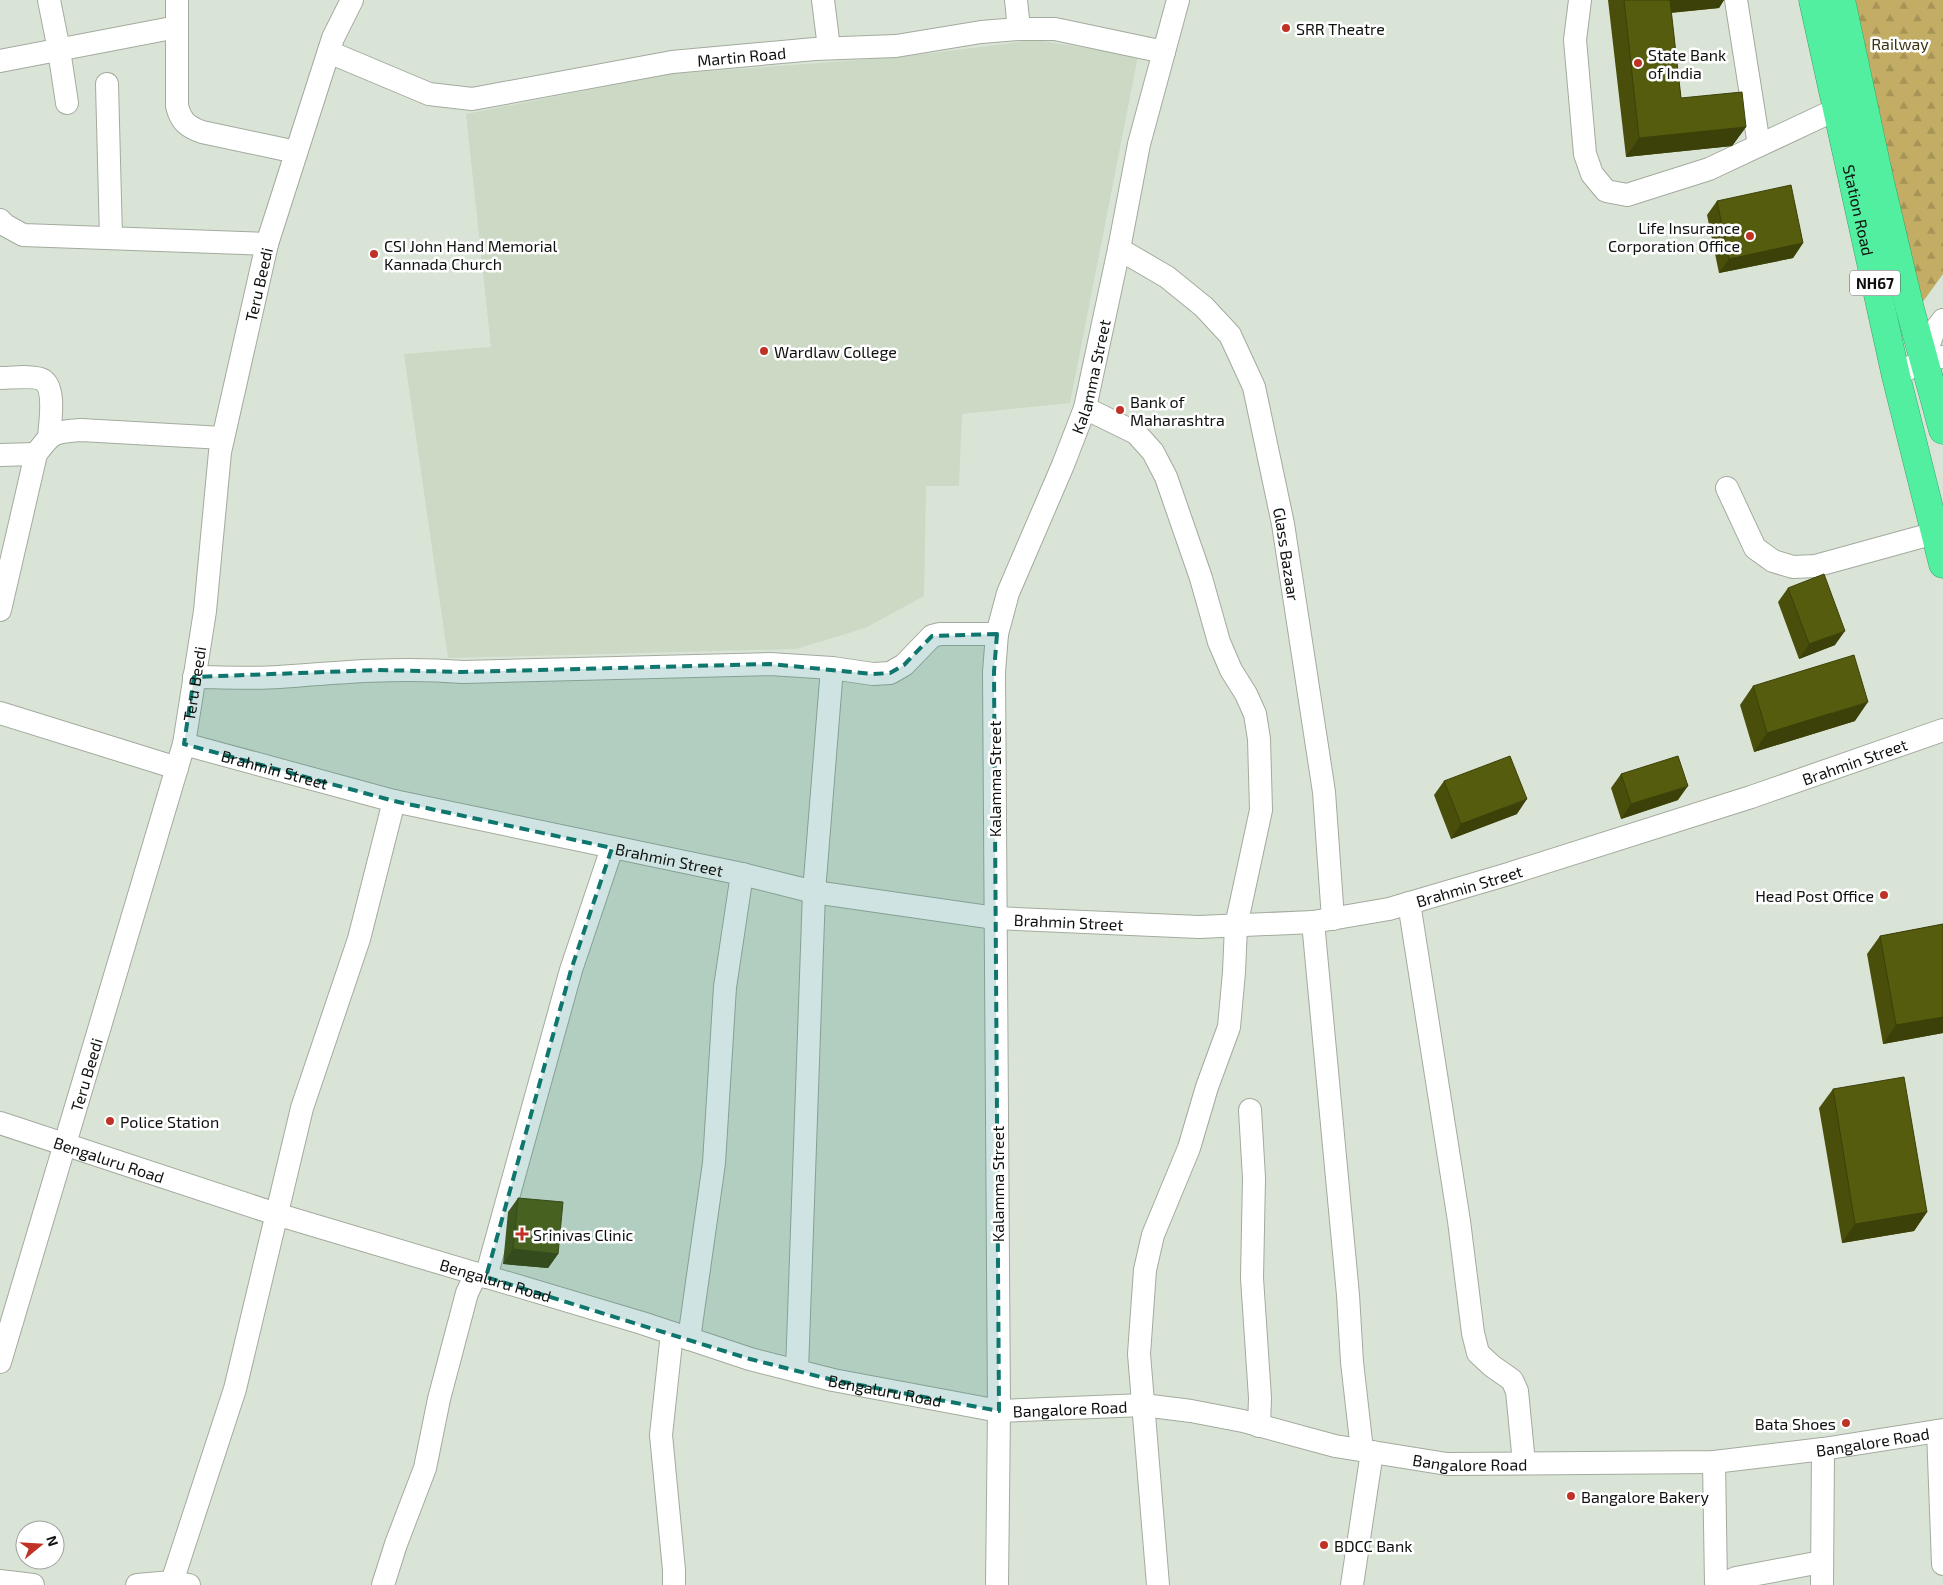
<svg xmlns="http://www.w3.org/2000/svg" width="1943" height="1585" font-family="'Exo 2',sans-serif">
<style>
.built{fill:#cbd9c5}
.forest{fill:url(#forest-firs)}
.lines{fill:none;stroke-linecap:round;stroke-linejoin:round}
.minor-casing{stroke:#a2ab9e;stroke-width:24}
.highway-casing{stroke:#3ba16d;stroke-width:29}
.minor{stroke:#fff;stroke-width:22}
.highway{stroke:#53efa0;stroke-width:28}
.wall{fill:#494f0b}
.shaded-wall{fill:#3c4009}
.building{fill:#555c0d;stroke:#3c4009}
.marked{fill:#0f766e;fill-opacity:0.2;stroke:#0f766e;stroke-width:4;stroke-dasharray:10 6;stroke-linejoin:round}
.poi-dot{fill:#c03226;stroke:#fff;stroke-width:2}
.labels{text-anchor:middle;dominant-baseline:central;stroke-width:5;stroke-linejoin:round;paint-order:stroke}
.shield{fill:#fff;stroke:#565856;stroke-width:1}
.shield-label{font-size:15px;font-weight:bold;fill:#0e110d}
.poi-label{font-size:16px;fill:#0e110d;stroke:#fff;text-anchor:start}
.park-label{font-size:16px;fill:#3b3211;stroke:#fff}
.street-label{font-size:16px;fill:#0e110d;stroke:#fff}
</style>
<defs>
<pattern id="forest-firs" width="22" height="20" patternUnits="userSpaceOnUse" patternTransform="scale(1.25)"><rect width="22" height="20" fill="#c3ad64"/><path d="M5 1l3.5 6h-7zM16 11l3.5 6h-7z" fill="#a69456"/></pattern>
</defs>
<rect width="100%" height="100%" fill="#dae4d6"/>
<!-- built -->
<path class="built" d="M1035,40L1138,56L1070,403L962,414L959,486H926L924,596L865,628L796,649L448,658L404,354L491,347L466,114L670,74L900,57Z"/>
<!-- forest -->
<path class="forest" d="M1845,0H1943V274L1922,303Z"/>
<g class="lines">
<!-- minor casing -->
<g class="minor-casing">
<g id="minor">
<path d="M49,0L59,50L67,103"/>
<path d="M177,0V106C181,122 188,127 202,132L296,152"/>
<path d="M823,0L829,48"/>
<path d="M1016,0L1019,29"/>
<path d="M1580,0L1575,40L1585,154L1592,174L1606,191L1627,195L1709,169L1837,109"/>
<path d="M1736,0L1759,145"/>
<path id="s1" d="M329,52L429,94L472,99L672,62L815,49L896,46L981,32L1019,29H1055L1164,52"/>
<path d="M0,61L177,27"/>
<path d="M107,84L111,238"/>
<path d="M0,220L5,225L23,235L267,244"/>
<path id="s2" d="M1119,249L1167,277L1204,307L1230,335L1254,387L1283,524L1324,792L1333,919"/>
<path d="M1924,359L1933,333L1943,320"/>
<path d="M1896,376L1924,359L1943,357"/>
<path d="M0,378C10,378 35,375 43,380C56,389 50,423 49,437"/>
<path d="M1085,408L1136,433L1153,452L1166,477L1201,578L1219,642L1231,670L1246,694L1255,714L1259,739L1261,810L1236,926L1234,972L1229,1027L1207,1087L1189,1148L1153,1235L1145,1270L1139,1354L1158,1585"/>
<path d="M0,455L36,454"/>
<path d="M1727,488L1755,548L1773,561L1793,567L1815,566L1935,533"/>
<path d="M0,610L36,454C52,432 54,432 81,430L223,438"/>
<path d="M194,677C222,677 251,679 279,677C341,672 401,667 463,672L770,664L832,668L873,674L890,673L904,665L932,636L940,634H997"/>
<path d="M0,713L177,768"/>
<path id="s3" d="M184,744L394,801L742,874L814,892L995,918L1199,927L1313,922L1389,909L1505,875L1751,797L1943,730"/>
<path d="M1409,903L1459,1221L1473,1333L1478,1353L1492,1366L1512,1380L1517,1391L1524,1463"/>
<path d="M1313,922L1348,1295L1352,1362L1362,1450"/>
<path d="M1250,1110L1254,1178L1252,1278L1260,1398L1259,1426"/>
<path id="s4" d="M0,1123L276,1214L642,1323L750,1359L833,1380L999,1411L1143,1405L1191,1411L1243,1421L1335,1446L1447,1464L1714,1462L1823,1449L1943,1430"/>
<path d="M486,1277L571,970L612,848"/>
<path d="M672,1333L661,1435L674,1570V1585"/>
<path d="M689,1339L714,1163L725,987L742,874"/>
<path id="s5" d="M0,1362L184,744L205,611L220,452L267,244L333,38L352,0"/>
<path d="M797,1371L814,892L832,668"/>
<path d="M1938,1431L1943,1564"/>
<path d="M1714,1462L1716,1585"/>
<path d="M0,1581L33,1585"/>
<path d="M137,1585L172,1582L189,1585"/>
<path d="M171,1585L235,1389L302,1108L359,939L394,801"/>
<path d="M383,1585L396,1544L425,1468L439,1399L467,1293L476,1274"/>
<path id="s6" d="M997,1585L999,1411L994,672L997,634L1008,593L1063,465L1085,408L1119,249L1139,144L1178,0"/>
<path d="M1352,1585L1372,1452"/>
<path d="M1721,1585L1736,1578L1821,1562"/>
<path d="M1822,1585L1823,1449"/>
</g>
</g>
<!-- highway casing -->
<g class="highway-casing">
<g id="highway">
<path id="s7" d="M1813,0L1896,376L1943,564"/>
<path d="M1841,0L1879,178L1910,309L1943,430"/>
</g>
</g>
<!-- minor -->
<use href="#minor" class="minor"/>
<!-- highway -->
<use href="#highway" class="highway"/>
</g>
<!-- wall -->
<path class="wall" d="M1608,0H1724L1719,8L1671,13L1681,98L1746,127L1732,146L1626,157Z
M1717,201L1803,243L1793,258L1719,273L1707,215Z
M1788,588L1835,645L1799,659L1778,602Z
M1753,686L1855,721L1754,752L1740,705Z
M1621,774L1678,800L1621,819L1611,788Z
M1444,781L1517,814L1451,839L1434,795Z
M1943,924V1033L1883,1044L1867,954L1880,936Z
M1833,1089L1927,1212L1914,1231L1842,1243L1819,1108Z
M518,1198L558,1254L548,1268L503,1264L508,1212Z"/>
<!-- shaded-wall -->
<path class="shaded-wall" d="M1666,0H1724L1719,8L1656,14Z
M1746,127L1732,146L1626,157L1639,138Z
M1803,243L1793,258L1719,273L1729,259Z
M1845,631L1835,645L1799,659L1809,644Z
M1868,702L1855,721L1754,752L1767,733Z
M1688,786L1678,800L1621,819L1631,804Z
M1527,799L1517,814L1451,839L1461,824Z
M1943,1017V1033L1883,1044L1896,1025Z
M1927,1212L1914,1231L1842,1243L1855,1224Z
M513,1249L558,1254L548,1268L503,1264Z"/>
<!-- building -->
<path class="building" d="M1624,0H1670L1681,98L1742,92L1746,127L1639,138Z
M1791,185L1803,243L1729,259L1717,201Z
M1824,574L1845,631L1809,644L1788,588Z
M1854,655L1868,702L1767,733L1753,686Z
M1510,756L1527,799L1461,824L1444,781Z
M1678,756L1688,786L1631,804L1621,774Z
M1943,924V1017L1896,1025L1880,936Z
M1904,1077L1927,1212L1855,1224L1833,1089Z
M518,1198L563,1202L558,1254L513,1249Z"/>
<!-- marked area -->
<path class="marked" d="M997,634L994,672L999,1411L833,1380L750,1359L486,1277L571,970L612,848L394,801L184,744L194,677L378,670L463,672L770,664L873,674L890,673L904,665L932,636Z"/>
<!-- markers -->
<g class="poi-dot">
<circle cx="1286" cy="28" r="5"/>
<circle cx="1638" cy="63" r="5"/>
<circle cx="1750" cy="236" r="5"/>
<circle cx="374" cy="254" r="5"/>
<circle cx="764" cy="351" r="5"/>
<circle cx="1120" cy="410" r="5"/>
<circle cx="1884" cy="895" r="5"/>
<circle cx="110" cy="1121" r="5"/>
<path d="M519.5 1226.5h5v5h5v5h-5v5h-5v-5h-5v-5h5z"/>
<circle cx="1846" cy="1423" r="5"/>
<circle cx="1571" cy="1496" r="5"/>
<circle cx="1324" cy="1545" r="5"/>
</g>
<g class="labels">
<!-- shield labels -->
<rect class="shield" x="1850" y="270.5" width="50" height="25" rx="4"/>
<g class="shield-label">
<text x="1875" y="283">NH67</text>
</g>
<!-- poi labels -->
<g class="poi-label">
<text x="1296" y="28">SRR Theatre</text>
<text x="1648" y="54">State Bank<tspan x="1648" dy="18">of India</tspan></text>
<text x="1740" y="227" text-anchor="end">Life Insurance<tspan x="1740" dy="18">Corporation Office</tspan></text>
<text x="384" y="245">CSI John Hand Memorial<tspan x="384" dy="18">Kannada Church</tspan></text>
<text x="774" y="351">Wardlaw College</text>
<text x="1130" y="401">Bank of<tspan x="1130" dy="18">Maharashtra</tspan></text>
<text x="1874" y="895" text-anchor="end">Head Post Office</text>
<text x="120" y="1121">Police Station</text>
<text x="533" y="1234">Srinivas Clinic</text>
<text x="1836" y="1423" text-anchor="end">Bata Shoes</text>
<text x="1581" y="1496">Bangalore Bakery</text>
<text x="1334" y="1545">BDCC Bank</text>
</g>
<!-- park labels -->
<g class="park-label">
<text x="1900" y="43">Railway</text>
</g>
<!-- street labels -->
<g class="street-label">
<text stroke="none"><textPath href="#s1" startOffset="425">Martin Road</textPath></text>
<text stroke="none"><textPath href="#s7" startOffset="215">Station Road</textPath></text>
<text stroke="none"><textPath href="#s5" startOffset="1111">Teru Beedi</textPath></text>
<text stroke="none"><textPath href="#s6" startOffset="1226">Kalamma Street</textPath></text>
<text stroke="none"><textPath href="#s2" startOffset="369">Glass Bazaar</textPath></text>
<text stroke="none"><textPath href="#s5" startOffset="706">Teru Beedi</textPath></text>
<text stroke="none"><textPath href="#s3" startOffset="1714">Brahmin Street</textPath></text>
<text stroke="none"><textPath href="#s3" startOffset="94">Brahmin Street</textPath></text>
<text transform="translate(994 779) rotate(-90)">Kalamma Street</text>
<text stroke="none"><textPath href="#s3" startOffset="499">Brahmin Street</textPath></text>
<text stroke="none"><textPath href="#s3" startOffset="1309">Brahmin Street</textPath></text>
<text stroke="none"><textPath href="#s3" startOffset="904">Brahmin Street</textPath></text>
<text stroke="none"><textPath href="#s5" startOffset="300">Teru Beedi</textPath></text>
<text stroke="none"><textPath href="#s4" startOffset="115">Bengaluru Road</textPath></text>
<text transform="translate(997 1184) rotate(-90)">Kalamma Street</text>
<text stroke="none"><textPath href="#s4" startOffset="520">Bengaluru Road</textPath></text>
<text stroke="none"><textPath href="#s4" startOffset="925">Bengaluru Road</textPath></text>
<text stroke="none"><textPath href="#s4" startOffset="1112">Bangalore Road</textPath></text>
<text stroke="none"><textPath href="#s4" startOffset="1922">Bangalore Road</textPath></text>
<text stroke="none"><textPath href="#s4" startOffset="1518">Bangalore Road</textPath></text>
</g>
</g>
<!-- north arrow -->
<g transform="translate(40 1545) rotate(72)"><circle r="24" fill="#ffffff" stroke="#9fa09e"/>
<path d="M0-4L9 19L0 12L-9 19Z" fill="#c03226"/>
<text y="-8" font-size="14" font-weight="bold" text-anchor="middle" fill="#0e110d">N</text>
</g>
</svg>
